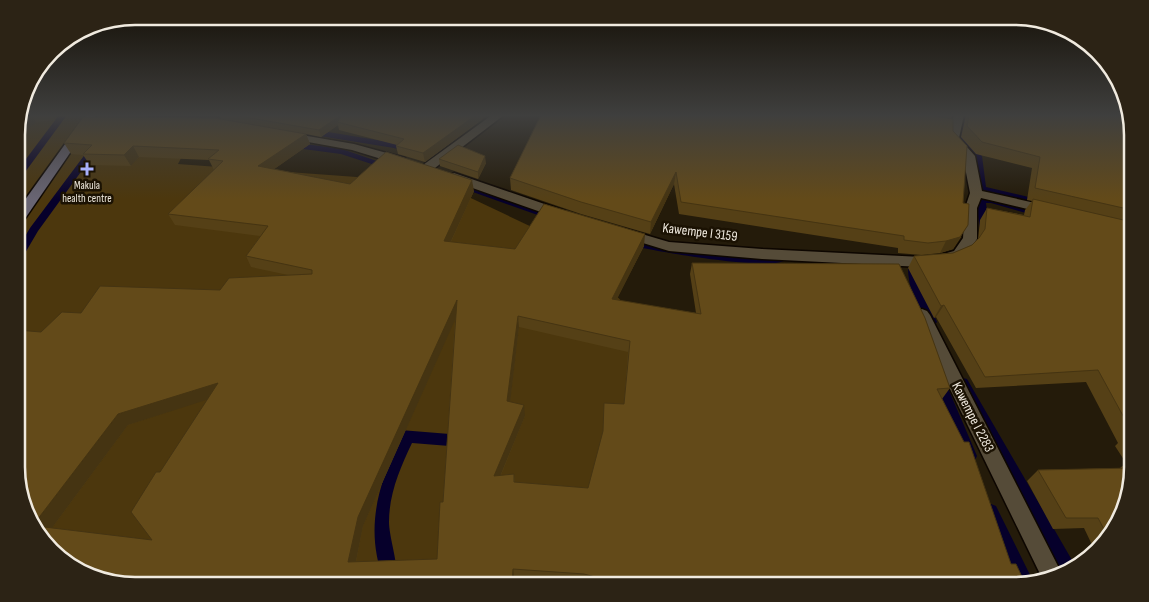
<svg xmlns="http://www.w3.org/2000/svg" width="1149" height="602" font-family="'Sofia Sans Condensed',sans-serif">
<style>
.green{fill:#4c370d}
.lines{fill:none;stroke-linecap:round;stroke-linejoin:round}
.stream{fill:#06002b;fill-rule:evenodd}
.street-casing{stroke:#0d0600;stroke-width:3}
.secondary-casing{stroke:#0d0600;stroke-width:3}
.street{fill:#554b38;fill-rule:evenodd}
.secondary{fill:#696573;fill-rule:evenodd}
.wall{fill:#554016;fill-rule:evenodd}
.shaded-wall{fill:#453412}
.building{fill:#634a19;stroke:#453412;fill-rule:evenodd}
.poi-dot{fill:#a8b0fc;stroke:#1b1203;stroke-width:2}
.labels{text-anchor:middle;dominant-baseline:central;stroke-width:5;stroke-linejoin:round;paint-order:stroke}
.far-poi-label{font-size:11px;fill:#f0eadf;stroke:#1b1203}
.street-label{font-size:14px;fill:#f0eadf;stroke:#1b1203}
.rim{fill:none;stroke:#f0eadf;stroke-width:2.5}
</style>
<rect width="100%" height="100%" fill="#241b0a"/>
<!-- green -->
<path class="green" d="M20,115H203L178,164L439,183L570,245L882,586H135L82,573L17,482V127Z"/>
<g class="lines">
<!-- stream -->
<path class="stream" d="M59,115H67L20,179L17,180V171Z
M144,115C158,115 200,112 209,119L205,121L148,117Z
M961,115H969L967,141L982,156L986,187L1046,201V205L1043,206L979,191L974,157L959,142Z
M310,129L395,143L433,155L447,147L451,150L434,161L394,148L307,134L306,132Z
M291,142L342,149L394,167L390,170L341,154L288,147L287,145Z
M95,144L99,147L38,231L21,260L17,261V250L30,228L92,145Z
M459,181L555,215L557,217L552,220L549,219L456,186L454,184Z
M991,197L1043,212L1045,214L1040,217L991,203H986L989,229L988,231H980L976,201L978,199Z
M629,239C680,250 730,255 782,255L787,259C775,273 647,250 625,244L624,242L625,240Z
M913,259L918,263L921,287L937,322L935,325H927C916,305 907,286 908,263Z
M939,376L943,377L945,381L977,456L975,460L970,462L965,460L963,456L933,381L935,377Z
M963,378L967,379L1076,567L1062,572L957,383L959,379Z
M388,429L462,435L467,437L469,441L467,445L462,447L412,443C400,468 389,494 389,522C389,537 400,570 396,580L390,582L384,580C365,532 377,486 399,442L383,439L381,435L383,431Z
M991,504L996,506L1033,581L1018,586L984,511L986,506Z"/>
<!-- street casing -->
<g class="street-casing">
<path id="street" d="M492,115H504L431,171H423L421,168L423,165Z
M954,115H964L959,138L975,156L982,191L1053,207L1054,210L1053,213L1048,214L981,198L977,208V239L964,257L941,265L922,267L762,259L669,251L620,236L618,233L620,230L625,229L669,242L762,249L922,257L940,255L954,251L963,238L965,208L970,193L963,157L953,148L947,138Z
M290,133L354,144L405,158L407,161L401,165L352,150L286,138L284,136L286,134Z
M454,173L565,211L567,214L565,217H555L450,180L448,177Z
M922,309L927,311L930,315L1061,572L1042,578L914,315L917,311Z"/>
</g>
<!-- secondary casing -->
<g class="secondary-casing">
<path id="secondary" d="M86,115H96L22,223L17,224V211Z"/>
</g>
<!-- street -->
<use href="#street" class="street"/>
<!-- secondary -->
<use href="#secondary" class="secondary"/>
</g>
<!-- wall -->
<path class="wall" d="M20,115H55V120L36,122L17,140V127Z
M219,115H486L480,121L425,162L398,154L396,146L397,145L339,130L338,125L321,137L306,134L310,144L274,169L350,184L474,191L451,242L515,249L644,246L616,300L696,313L690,274L692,263L950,388L942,399L1011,564L1021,586H595L583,583L41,539V332L81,313L220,290L288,275L251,267L246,256L260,236L175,225L168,214L214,170L209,160L139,157L131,166L90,165L83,155L71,154L64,143L221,119ZM455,319L443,502L437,559L356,562L363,526ZM519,327L628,352L624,404L588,488L515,482L514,474L501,475L525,416L510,402ZM207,399L152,540L52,528L128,425Z
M541,115H953L951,119L953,131L963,203L961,237L953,249L940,253L922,255L898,253V248L679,214L674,184L650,234L581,214L511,190L510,178Z
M966,115H1130L1132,120L1133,467L1120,520L1094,549L1084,528L1053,529L1027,481L1038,470L1120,468L1126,463L1115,446L1118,443L1086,382L976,388L936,317L934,318L908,268L914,256L953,253L972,245L978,240L980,220L987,208L1024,215L1025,210L1032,201L1027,200L1032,168L976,154L961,137Z
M439,159L486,163L478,179L440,166Z"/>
<!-- shaded-wall -->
<path class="shaded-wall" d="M23,115H31L36,122L17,140V127L19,119Z
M52,115H55V120Z
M341,115H347L337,122L338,125L321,137L319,130Z
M476,115H486L480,121L425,162L423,153Z
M306,134L310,144L263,177L258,166Z
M133,146L139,157L131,166L124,155Z
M17,149L23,159L17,166Z
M485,156L486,163L478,179V172Z
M676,172L674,184L650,234L651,222Z
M472,180L474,191L446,252L444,241Z
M968,225L953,249L940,253L946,241Z
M645,234L644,246L611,311L612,299Z
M457,300L459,311L363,526L354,571L348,562L358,517Z
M944,305L936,317L934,318L941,306Z
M518,316L519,327L509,412L507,401Z
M218,383L225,394L128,425L46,536L36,529L34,524L118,414Z
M524,405L525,416L496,486L494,476Z
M513,569L514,577V586H512Z"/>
<!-- building -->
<path class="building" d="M233,115H341L319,130Z
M343,115H476L423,153L396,146L404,139L337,122Z
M541,115H929L953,119V131L967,146L963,203L969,204L968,225L960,237L946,241L928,243L904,240V236L681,202L676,172L651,222L581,202L510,178Z
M969,115H1130L1132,120V210L1035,188L1040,157L982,142L967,126Z
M83,117L215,118L306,134L258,166L350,184L386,152L472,180L444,241L515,249L544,204L645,234L612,299L701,314L692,263L899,264L925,318L950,388L937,389L964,442H969L1011,564H1016L1024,581H1036L1021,586H629L584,574L513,569L512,586H135L82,573L41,539L36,526L152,540L131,512L156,472H160L218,383L118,414L34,524L17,482V330L41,332L62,312L81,313L100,286L220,290L229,278L312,274V270L246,256L268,226L168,214L223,161L208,159L219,150L133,146L124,155L83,154L92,145L64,143ZM457,300L443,502H440L437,559L348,562L358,517ZM518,316L630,341L624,404L604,403L603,431L588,488L514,482V474L494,476L524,405L507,401Z
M458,145L485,156L478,172L439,159Z
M1033,199L1132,222L1133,434L1098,370L985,377L944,305L941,306L914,256L953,253L972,245L979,238L985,229L987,208L1030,217Z
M1128,435H1133V441Z
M1133,468L1120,520L1107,535L1098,518H1066L1038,470Z"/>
<!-- sky -->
<linearGradient id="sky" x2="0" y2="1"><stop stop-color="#140f06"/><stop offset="0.58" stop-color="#3f3f3e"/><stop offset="1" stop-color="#3f3f3e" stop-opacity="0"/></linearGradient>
<rect width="1149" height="199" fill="url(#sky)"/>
<!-- markers -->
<path class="poi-dot" d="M84.5 161.5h5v5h5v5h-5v5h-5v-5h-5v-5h5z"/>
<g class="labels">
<!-- far-poi labels -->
<g class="far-poi-label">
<text x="87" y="185">Makula<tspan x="87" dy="13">health centre</tspan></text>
</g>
<!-- street labels -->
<g class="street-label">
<text transform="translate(700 232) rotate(7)">Kawempe I 3159</text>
<text transform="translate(973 417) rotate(63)">Kawempe I 2283</text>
</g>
</g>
<!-- crop -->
<path d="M0 0H1149V602H0ZM135 25H1014A110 110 0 0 1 1124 135V467A110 110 0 0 1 1014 577H135A110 110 0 0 1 25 467V135A110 110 0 0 1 135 25Z" fill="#2c2315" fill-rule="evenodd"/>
<path class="rim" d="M135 25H1014A110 110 0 0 1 1124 135V467A110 110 0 0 1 1014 577H135A110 110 0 0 1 25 467V135A110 110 0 0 1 135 25Z"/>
</svg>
